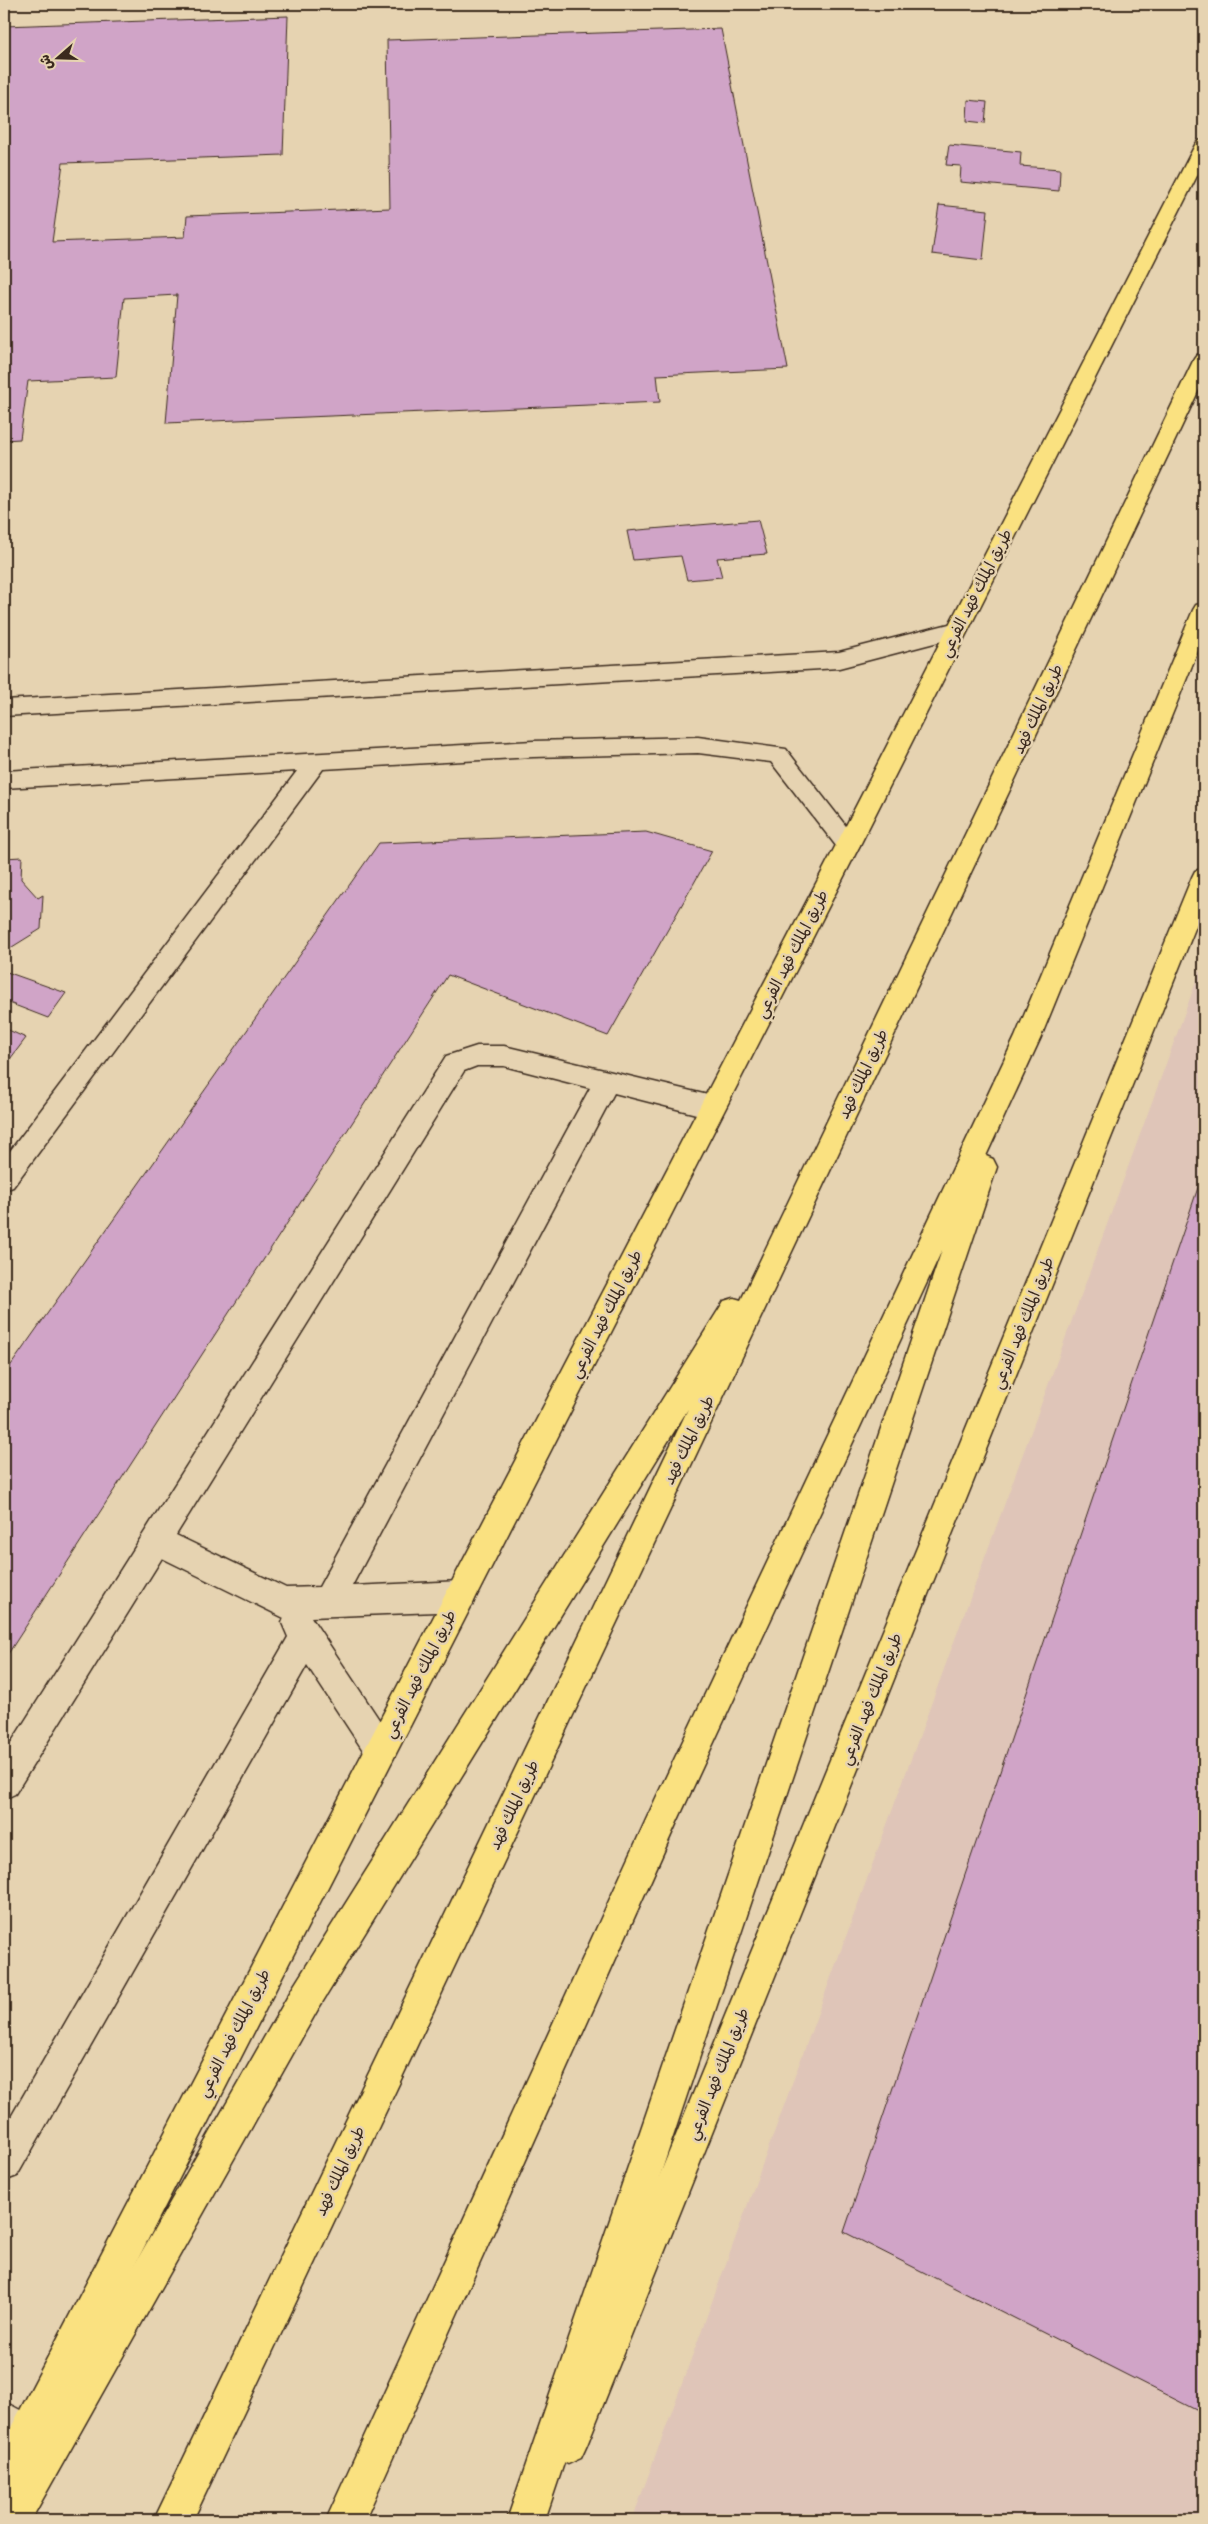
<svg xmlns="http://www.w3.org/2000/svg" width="1208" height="2524" font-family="Pangolin,'Playpen Sans Arabic',sans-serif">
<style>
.built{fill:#dfc5b8}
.building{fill:#d0a4c7;stroke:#3b2a1e}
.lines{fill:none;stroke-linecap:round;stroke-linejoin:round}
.minor-casing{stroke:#3b2a1e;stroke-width:3}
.major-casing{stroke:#3b2a1e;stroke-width:3}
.highway-casing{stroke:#3b2a1e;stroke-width:3}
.minor{fill:#e6d3b1;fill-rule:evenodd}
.major{fill:#fae180;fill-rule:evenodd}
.highway{fill:#fae180;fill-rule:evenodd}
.labels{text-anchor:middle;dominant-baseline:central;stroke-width:5;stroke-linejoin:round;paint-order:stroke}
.street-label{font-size:16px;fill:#3b2a1e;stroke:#e6d3b1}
</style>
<rect width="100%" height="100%" fill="#e6d3b1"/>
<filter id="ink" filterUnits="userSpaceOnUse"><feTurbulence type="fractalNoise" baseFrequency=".02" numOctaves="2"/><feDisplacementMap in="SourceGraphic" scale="10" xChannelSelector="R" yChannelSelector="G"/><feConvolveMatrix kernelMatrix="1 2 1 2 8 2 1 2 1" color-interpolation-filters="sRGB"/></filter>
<g filter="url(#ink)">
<!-- built -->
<path class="built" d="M1204,960V2520H632Z"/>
<!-- building -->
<path class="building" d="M288,16L283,155L63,163L52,242L185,237L187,216L390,208L387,40L721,29L788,369L657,375L660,402L166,423L177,295L124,298L116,377L28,381L20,439L4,440V26Z
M968,100L987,102L985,123L967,121Z
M949,145L1021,152L1020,166L1060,169L1059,191L960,182L961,166L946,165Z
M939,205L988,210L983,260L932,254Z
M758,520L767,554L717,558L722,577L687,580L681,556L633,560L627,531Z
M646,832L712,851L608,1036L448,975L4,1660V1375L379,843Z
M22,857L21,879L38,898L43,895L41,929L4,952V858Z
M4,971L66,993L48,1018L4,1001Z
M4,1028L26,1038L4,1067Z
M1204,1170V2414L844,2232Z"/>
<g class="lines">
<!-- minor casing -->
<g class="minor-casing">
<path id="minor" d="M957,622L965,625L968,630L965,635L839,668L4,716V700L839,652Z
M698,737L786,749L856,839L860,845L856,851L848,854L840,851L771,762L698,753L533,757L323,769L13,1187L4,1190V1159L297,771L4,788V771L533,741Z
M477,1046H504L712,1096L721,1099L725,1107L721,1115L712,1118L614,1093L352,1586L461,1581L472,1586L476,1596L472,1606L461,1611L311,1617L392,1739L397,1750L392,1761L381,1766L370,1761L307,1665L17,2176L4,2181V2129L288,1637L282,1623L284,1618L162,1558L15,1794L4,1799V1754L446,1056ZM477,1066H504L590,1088L319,1587L286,1588L176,1535L464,1071Z
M4,2402C22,2410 37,2418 45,2436L39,2449L26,2455L4,2443Z"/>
</g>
<!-- major casing -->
<g class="major-casing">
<path id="major" d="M1204,140V162L860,845L18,2494L4,2499V2441L836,845L1195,145L1198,141Z
M1204,868V906L587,2445L581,2458L568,2464L555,2458L549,2445L1192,877L1195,871Z"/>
</g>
<!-- highway casing -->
<g class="highway-casing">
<path id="highway" d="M1204,353V379L193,2520H154L688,1409L317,2011L31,2520H4V2493L293,1987L724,1301L734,1298L741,1300L1194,359L1197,355Z
M1204,603V636L1041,1037L986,1156L993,1159L997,1167L545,2520H507L942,1250L677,1822L365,2520H326L655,1800L1015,1037L1193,610L1196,605Z"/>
</g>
<!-- minor -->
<use href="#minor" class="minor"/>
<!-- major -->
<use href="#major" class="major"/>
<!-- highway -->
<use href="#highway" class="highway"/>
</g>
</g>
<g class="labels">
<!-- street labels -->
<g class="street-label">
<text transform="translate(976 593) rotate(-63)">طريق الملك فهد الفرعي</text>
<text transform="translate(1038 709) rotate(-65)">طريق الملك فهد</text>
<text transform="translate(792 954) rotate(-63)">طريق الملك فهد الفرعي</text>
<text transform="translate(863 1074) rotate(-65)">طريق الملك فهد</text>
<text transform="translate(606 1314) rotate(-63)">طريق الملك فهد الفرعي</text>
<text transform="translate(1023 1323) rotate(-68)">طريق الملك فهد الفرعي</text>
<text transform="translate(689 1440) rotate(-64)">طريق الملك فهد</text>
<text transform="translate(420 1674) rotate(-63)">طريق الملك فهد الفرعي</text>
<text transform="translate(871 1699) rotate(-68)">طريق الملك فهد الفرعي</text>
<text transform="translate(514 1805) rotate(-65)">طريق الملك فهد</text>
<text transform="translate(234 2033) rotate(-63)">طريق الملك فهد الفرعي</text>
<text transform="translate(718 2074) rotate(-68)">طريق الملك فهد الفرعي</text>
<text transform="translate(340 2171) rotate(-65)">طريق الملك فهد</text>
</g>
</g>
<!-- margin -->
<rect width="1208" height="2524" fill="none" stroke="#e6d3b1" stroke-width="20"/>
<rect x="10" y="10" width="1188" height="2504" fill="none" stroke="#3b2a1e" stroke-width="2" filter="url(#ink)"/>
<!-- north arrow -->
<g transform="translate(58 58) rotate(250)" stroke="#e6d3b1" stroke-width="4" paint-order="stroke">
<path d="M0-4L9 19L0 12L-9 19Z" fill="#3b2a1e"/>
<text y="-8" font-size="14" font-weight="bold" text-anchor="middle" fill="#3b2a1e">ش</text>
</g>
</svg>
